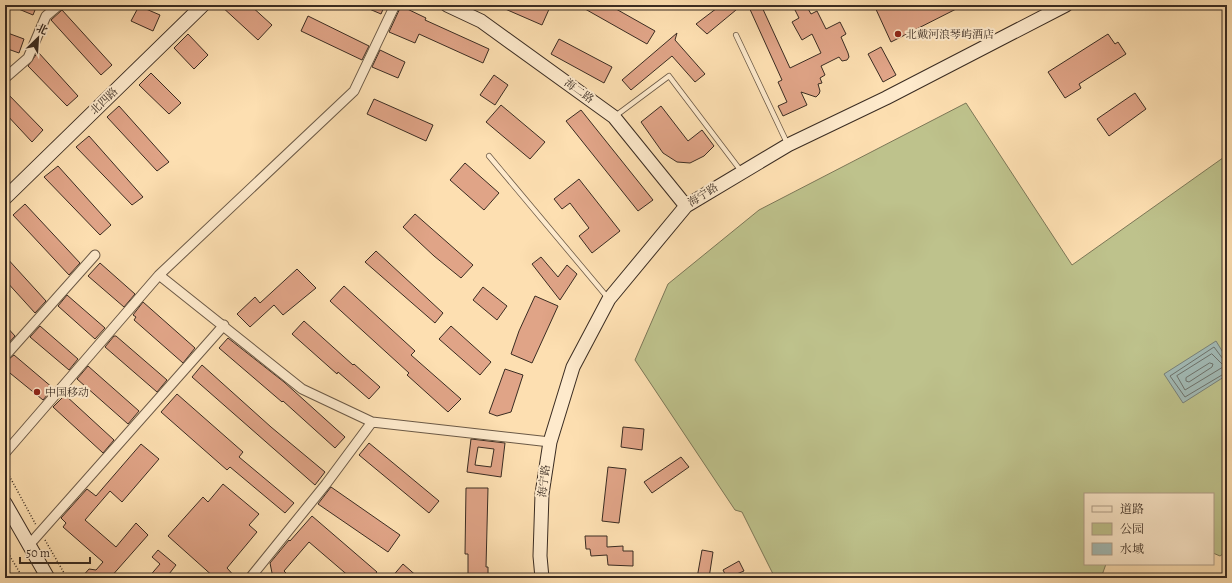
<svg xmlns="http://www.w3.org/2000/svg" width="1232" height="583" font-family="Alegreya,'Noto Serif SC',serif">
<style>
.green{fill:#bec28c;stroke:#7c7757}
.water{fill:#a2bab5;stroke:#78817a}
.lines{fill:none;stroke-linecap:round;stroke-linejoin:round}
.shore{stroke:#6e736c;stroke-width:1}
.building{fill:#e0a487;stroke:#3a2c22;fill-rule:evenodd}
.lane-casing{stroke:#6b5946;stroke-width:6}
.street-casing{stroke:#6b5946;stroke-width:11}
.secondary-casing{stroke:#3a2c22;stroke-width:15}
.path{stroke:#3a2c22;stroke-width:1.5;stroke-dasharray:1 2;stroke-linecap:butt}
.lane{stroke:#feeacc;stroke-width:4.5}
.street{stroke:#feeacc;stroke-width:9}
.secondary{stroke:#feeacc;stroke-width:13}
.poi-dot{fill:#8f2418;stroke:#feeacc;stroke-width:1.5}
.labels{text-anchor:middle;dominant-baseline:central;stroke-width:4;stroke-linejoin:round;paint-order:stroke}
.poi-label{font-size:11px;fill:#3a2c22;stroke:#feeacc;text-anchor:start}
.street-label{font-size:11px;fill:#3a2c22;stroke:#feeacc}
</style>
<rect width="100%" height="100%" fill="#fddfb1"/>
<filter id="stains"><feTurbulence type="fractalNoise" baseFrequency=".005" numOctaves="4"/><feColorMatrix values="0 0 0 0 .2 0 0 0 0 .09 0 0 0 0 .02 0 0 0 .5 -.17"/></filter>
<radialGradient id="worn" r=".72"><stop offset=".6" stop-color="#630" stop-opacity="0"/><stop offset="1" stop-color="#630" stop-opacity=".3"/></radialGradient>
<!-- green -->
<path class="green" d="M966,103L1072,265L1227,155V551L1220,556L1213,553V494H1085V564H1106L1101,578H775L742,512L735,510L635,360L668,284L759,210Z"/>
<!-- water -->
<path class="water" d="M1216,341L1227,359V375L1183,403L1164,374Z"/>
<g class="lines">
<!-- shore -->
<path class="shore" d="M1212,354L1223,365V367L1185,390L1177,376Z
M1227,360L1223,359L1214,347L1170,376L1185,397L1227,372
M1210,363L1213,364L1212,367L1189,382L1186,381V378Z"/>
</g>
<!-- building -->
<path class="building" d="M9,5H37L33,15Z
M220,5H250L272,25L258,40Z
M360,5H385L381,14Z
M496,5H545L550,7L542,25Z
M578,5H609L655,31L647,44Z
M721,5H742L707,34L696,24Z
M748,5H761L790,68L821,53L812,34L802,40L792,22L799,18L794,8L800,5H806L811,14L817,11L826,29L840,22L846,34L841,37L848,53L849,57L847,60L842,61L839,57L821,66L825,75L820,78L822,83L818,84L820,91L819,94L816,97L801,92L807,105L783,116L778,106L787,102L778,82L782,80Z
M874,5H964L891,42Z
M139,6L160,15L153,31L131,21Z
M401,6L426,18L425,20L489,49L483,63L419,34L415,43L389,32Z
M62,10L112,65L101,75L51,20Z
M308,16L369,46L362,60L301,31Z
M5,32L24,39L19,53L5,48Z
M677,33L675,40L705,74L695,82L672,56L631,90L622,80Z
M188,34L208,55L194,69L174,48Z
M1108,34L1115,44L1118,42L1126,54L1079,84L1081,88L1065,98L1048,72Z
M559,39L612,67L604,83L551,54Z
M881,47L896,75L883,82L868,54Z
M380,50L405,62L398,78L372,67Z
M38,52L78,96L67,106L28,66Z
M151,73L181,103L169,114L139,85Z
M494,75L508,85L495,105L480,95Z
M5,91L43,130L32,142L5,113Z
M1135,93L1146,109L1109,136L1097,119Z
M374,99L433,125L426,141L367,114Z
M501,105L545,142L530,159L486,122Z
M119,106L169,162L157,171L107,117Z
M661,106L688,141L702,130L714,146L704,156L690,163L677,162L663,153L641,122Z
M581,110L653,200L638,211L566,121Z
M89,136L143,197L132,205L76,147Z
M465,163L499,193L484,210L450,180Z
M58,166L111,225L100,235L44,177Z
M579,179L620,231L592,253L579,236L589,228L570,203L562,209L554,199Z
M25,204L80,263L69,275L13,215Z
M415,214L473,265L461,278L434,256L403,227Z
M376,251L443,313L435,323L365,262Z
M5,256L46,301L35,313L5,280Z
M541,257L558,277L567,265L577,274L560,300L532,264Z
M100,263L135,294L124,307L88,276Z
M297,269L316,288L283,315L274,305L250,327L237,314L255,297L260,303Z
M344,286L415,351L411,355L461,399L448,412L407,375L409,373L330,301Z
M483,287L507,306L497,320L473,300Z
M67,295L105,328L95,339L58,306Z
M535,296L558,306L532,363L511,354L519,331Z
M143,302L195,348L183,363L134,320L136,317L133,315Z
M304,321L353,365L354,364L380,387L369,399L338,372L337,374L292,334Z
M5,325L15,336L5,347Z
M40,326L78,359L69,370L30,337Z
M451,326L491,362L480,375L439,339Z
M114,336H116L167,380L157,392L105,347Z
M228,338L284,382L345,437L335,448L283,401L282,402L219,348Z
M14,355L53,388L43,400L5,369V362Z
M202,365L271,427L325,472L315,485L192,377Z
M88,366L139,411L128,424L77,379Z
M505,369L523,375L511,412L497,416L489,413Z
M177,394L243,452L239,457L294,503L285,513L230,467L227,470L161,412Z
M65,395L114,440L103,453L53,407Z
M623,427L644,429L642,450L621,447Z
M471,439L505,443L501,477L467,472ZM478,447L494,449L491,467L475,465Z
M369,443L439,501L429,513L359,455Z
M141,444L159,459L122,502L110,491L85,520L116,547L136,523L148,535L110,578H81L89,569L96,570L103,562L63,527L66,523L61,518L87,489L96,496Z
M681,457L689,467L652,493L644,482Z
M608,467L626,469L619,523L602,521Z
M223,484L259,514L249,525L257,532L227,568L236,578H215L168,536L203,497L208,502Z
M331,487L400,535L388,552L318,504Z
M466,488H488L486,567H488V578H468V554H465Z
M312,516L377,572L372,578H351L309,542L284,571L291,578H273L270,563L289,540L290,541Z
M585,536H607V547L623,546V551H633V566L608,565L607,555L591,556L590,549H586Z
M158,550L176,565L166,578H148L160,564L152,557Z
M702,550L713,552L709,578H697Z
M739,561L744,571L727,578L723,570Z
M403,564L419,578H391Z"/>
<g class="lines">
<!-- lane casing -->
<g class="lane-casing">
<path id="lane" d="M736,35L788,145
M614,117L669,76L741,171
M489,156L608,298"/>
</g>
<!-- street casing -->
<g class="street-casing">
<path id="street" d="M5,78L28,58L46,16L59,5
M159,275L302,389L372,422L550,442
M5,356L95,255
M5,453L159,275L354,91L395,5
M29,545L224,325
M250,578L326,484L372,422"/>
</g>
<!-- secondary casing -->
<g class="secondary-casing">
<path id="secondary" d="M447,5L481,21L614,117L686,206
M5,198L203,5
M5,503L48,578
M542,578L540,556L542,494L550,442L573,367L609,299L686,206L788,145L886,98L1066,5"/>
</g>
<!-- path -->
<path class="path" d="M5,468L36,525
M45,540L67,578
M5,548L23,578"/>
<!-- lane -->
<use href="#lane" class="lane"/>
<!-- street -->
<use href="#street" class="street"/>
<!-- secondary -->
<use href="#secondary" class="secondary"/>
</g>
<!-- markers -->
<g class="poi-dot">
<circle cx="898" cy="34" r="4"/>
<circle cx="37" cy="392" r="4"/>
</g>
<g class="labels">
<!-- poi labels -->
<g class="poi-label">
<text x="906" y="34">北戴河浪琴屿酒店</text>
<text x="45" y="392">中国移动</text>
</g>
<!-- street labels -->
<g class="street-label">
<text transform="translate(579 91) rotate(36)">海二路</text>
<text transform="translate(104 101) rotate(-44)">北四路</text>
<text transform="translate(703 195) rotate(-32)">海宁路</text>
<text transform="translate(544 481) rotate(-83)">海宁路</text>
</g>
</g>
<!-- margin -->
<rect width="1232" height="583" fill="none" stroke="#fddfb1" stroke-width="20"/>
<rect x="6" y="6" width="1220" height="571" fill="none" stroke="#3a2c22" stroke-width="2"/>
<rect x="10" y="10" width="1212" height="563" fill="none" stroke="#3a2c22"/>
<!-- legend -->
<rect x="1084" y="493" width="130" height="72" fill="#feeacc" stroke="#b09e88"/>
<rect x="1092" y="506" width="20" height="6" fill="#feeacc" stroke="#b09e88"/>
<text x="1120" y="513" font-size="12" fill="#3a2c22">道路</text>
<rect x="1092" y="523" width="20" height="12" fill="#bec28c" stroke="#b09e88"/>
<text x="1120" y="533" font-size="12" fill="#3a2c22">公园</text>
<rect x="1092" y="543" width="20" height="12" fill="#a2bab5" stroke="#b09e88"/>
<text x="1120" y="553" font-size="12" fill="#3a2c22">水域</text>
<!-- north arrow -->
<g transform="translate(38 38) rotate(25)" stroke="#feeacc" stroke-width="3" paint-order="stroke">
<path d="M0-3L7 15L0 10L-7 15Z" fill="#3a2c22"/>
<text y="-6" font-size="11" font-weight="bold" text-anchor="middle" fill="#3a2c22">北</text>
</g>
<!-- scale -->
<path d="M20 557v6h70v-6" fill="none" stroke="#3a2c22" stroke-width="2"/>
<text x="26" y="557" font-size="12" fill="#3a2c22" stroke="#feeacc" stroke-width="3" paint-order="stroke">50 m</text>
<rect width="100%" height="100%" filter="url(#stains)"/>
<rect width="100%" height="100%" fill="url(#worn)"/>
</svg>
